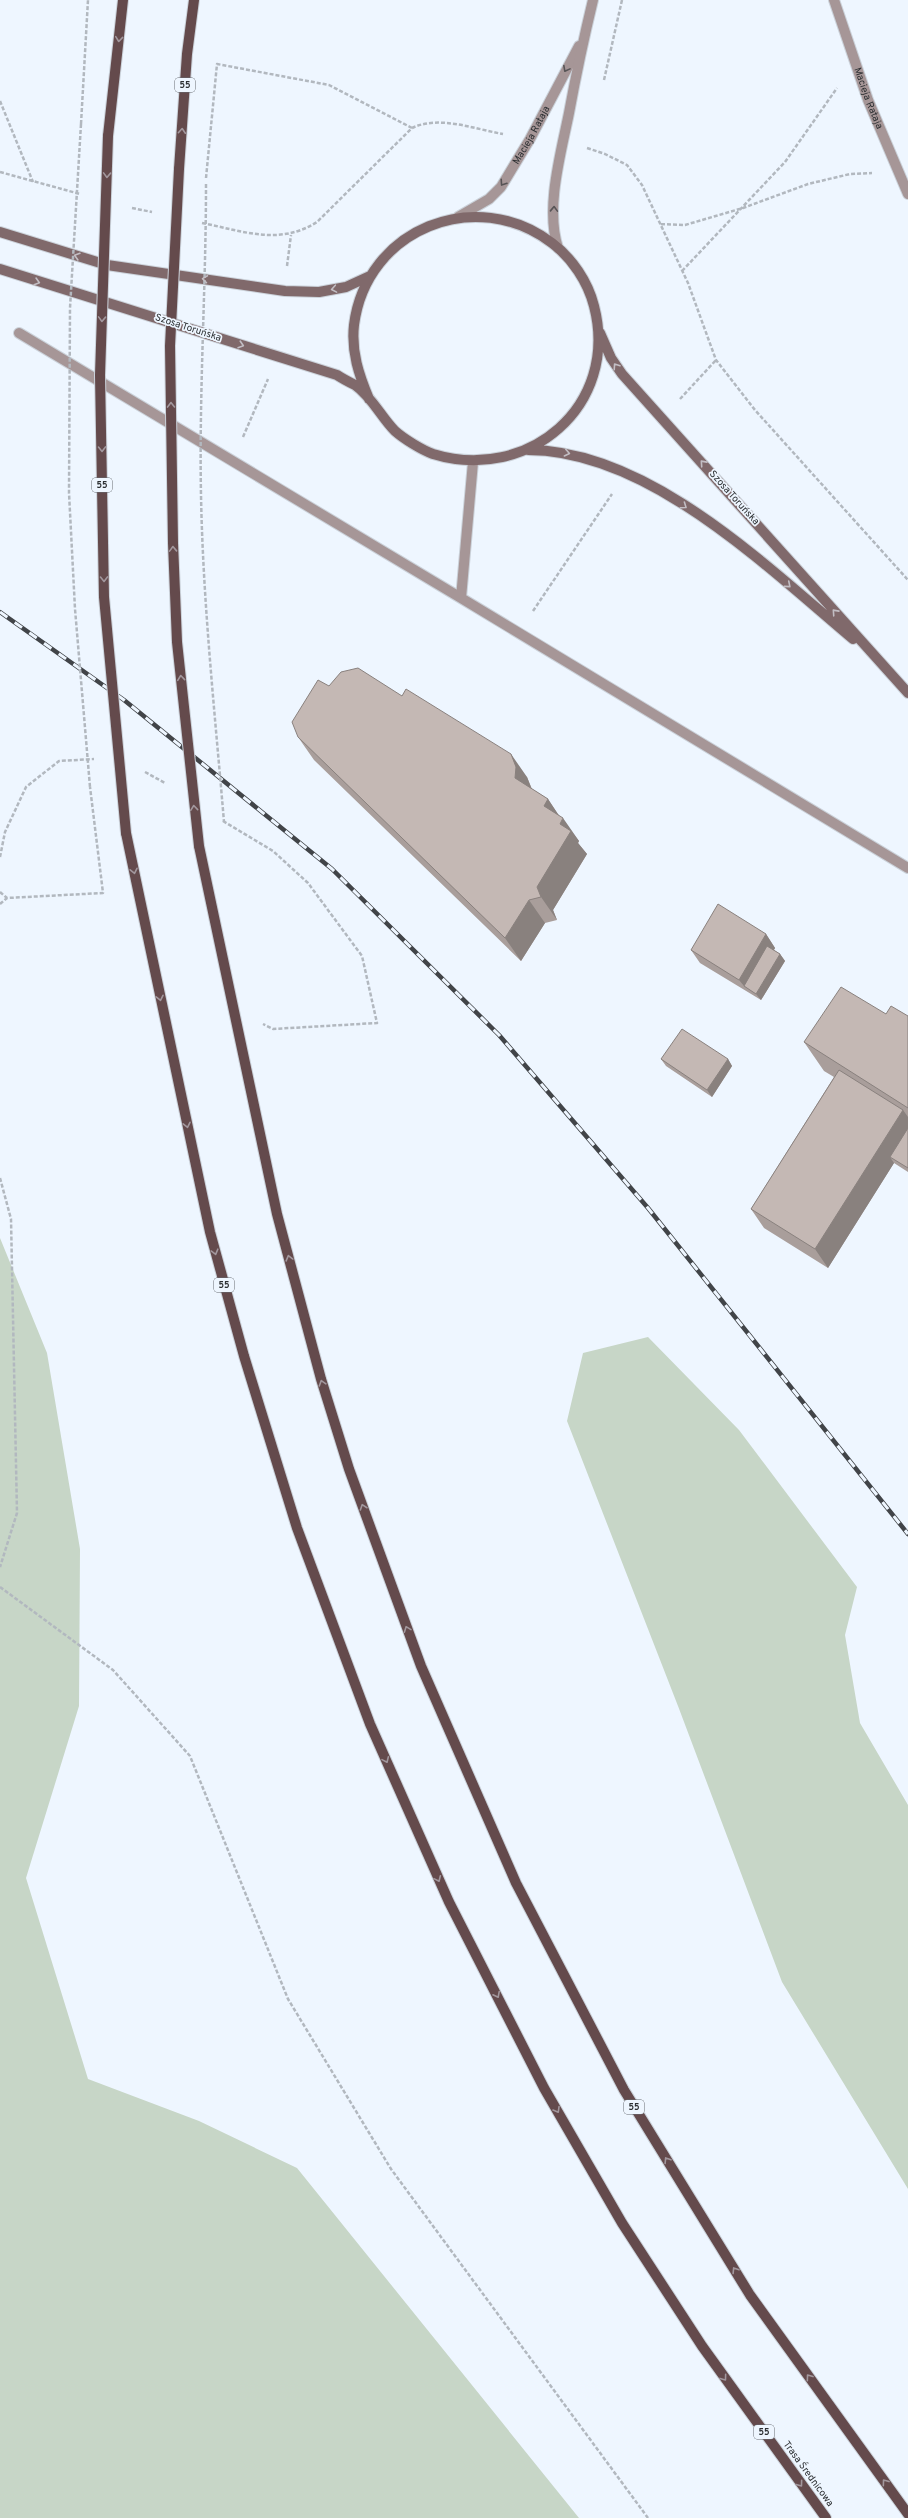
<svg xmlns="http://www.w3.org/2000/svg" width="908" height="2518" font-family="Overpass,sans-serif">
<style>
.green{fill:#c7d6c7}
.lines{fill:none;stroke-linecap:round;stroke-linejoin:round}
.lane-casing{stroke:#cbd2da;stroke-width:12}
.street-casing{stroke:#cbd2da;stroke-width:12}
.secondary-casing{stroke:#cbd2da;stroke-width:12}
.primary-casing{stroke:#cbd2da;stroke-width:12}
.path{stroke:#b2b8bf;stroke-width:2.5;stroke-dasharray:4 2;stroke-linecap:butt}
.lane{stroke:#a69697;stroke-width:10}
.street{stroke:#a69697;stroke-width:10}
.secondary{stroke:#80696b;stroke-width:10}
.primary{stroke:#644a4c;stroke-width:10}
.rail-casing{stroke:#414448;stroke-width:4.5}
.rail{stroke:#eef6ff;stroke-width:3;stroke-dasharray:9;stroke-linecap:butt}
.primary-bridge-casing{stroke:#cbd2da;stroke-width:12;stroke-linecap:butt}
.path-bridge{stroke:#b2b8bf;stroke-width:2.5;stroke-dasharray:4 2;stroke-linecap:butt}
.primary-bridge{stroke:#644a4c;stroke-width:10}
.wall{fill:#a99e9b}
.shaded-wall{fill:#89817e}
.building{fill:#c4b8b4;stroke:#89817e}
.oneway{stroke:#a2979d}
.oneway2{stroke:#575456}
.oneway3{stroke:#c2bec4}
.labels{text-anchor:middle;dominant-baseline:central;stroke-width:3.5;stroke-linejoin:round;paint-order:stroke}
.shield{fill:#eef6ff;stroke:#676b70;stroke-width:1}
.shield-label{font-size:9px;font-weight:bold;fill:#2d3033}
.street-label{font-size:10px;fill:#2d3033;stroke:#eef6ff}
</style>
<rect width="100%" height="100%" fill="#eef6ff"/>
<!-- green -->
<path class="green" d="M0,1238L47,1353L80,1549L79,1706L26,1878L88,2079L199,2121L297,2168L579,2518H0Z
M648,1337L739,1430L857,1587L845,1635L860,1723L908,1805V2189L782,1982L678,1706L567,1421L583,1353Z"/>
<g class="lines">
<!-- lane casing -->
<g class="lane-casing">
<path id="lane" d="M19,333L461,598
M473,462L461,598L908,868"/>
</g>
<!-- street casing -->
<g class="street-casing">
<g id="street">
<path id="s1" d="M834,0L868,100L908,194"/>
<path id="s2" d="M458,217L489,199L501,187L530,139L579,46"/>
<path d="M558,248C545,208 561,153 569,113C576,75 584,37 593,0"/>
</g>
</g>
<!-- secondary casing -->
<g class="secondary-casing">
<path id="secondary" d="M0,232L107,265L285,291L319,292L346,287L370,276
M0,269L337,375C343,379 349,382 355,385C372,397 381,417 395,431C404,439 422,450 433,454C528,483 620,406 594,306C588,282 572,258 552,243C476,185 366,229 354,325C351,352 359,375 369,399
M600,333L611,358L622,374L908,693
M528,450C648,450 766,566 853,639"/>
</g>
<!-- primary casing -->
<g class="primary-casing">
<path id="primary" d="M108,136L123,0
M179,169L187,54L194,0
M126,833L210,1232L244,1356L297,1528L370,1724L449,1902L544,2088L622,2223L702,2346L826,2518
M199,846L277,1214L321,1379L349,1469L421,1666L516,1883L624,2090L750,2295L908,2514"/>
</g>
<!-- path -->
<path class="path" d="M604,80L622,0
M0,101L33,182
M81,124L88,0
M587,148L605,154L627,165L642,185L688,283L716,360L755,410L908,580
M0,172L80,194
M206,178L217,64L329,85L412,128
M132,208L152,212
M202,223C243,231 279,246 317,222L412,128C439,115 474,129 503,134
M661,224L685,225L743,208L808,184L850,174L872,173
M287,266L291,235
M682,271L785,162L837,88
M680,399L716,360
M243,437L268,379
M533,611L612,494
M145,772L165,783
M223,821L273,851L308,883L362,956L377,1023L273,1029L263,1024
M0,857L5,832L26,787L59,761L94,759
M0,892L7,898
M0,904L7,898L103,893L90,787
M0,1178L11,1219L17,1513L0,1567
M0,1587L113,1670L190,1756L288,1999L391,2169L648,2518"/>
<!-- lane -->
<use href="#lane" class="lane"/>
<!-- street -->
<use href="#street" class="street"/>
<!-- secondary -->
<use href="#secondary" class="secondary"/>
<!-- primary -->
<use href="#primary" class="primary"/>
<!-- rail casing -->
<g class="rail-casing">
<path id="rail" d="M0,612L124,700L332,869L499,1035L648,1208L908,1534"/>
</g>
<!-- rail -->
<use href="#rail" class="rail"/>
<!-- primary-bridge casing -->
<g class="primary-bridge-casing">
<path id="primary-bridge" d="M108,136L100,375L104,597L126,833
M179,169L170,346L173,543L177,642L199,846"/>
</g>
<!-- path-bridge -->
<path class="path-bridge" d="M81,124L70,308L69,493L75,609L90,787
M206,184C206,288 199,391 201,495C203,604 215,714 224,822"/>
<!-- primary-bridge -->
<use href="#primary-bridge" class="primary-bridge"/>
</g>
<!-- wall -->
<path class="wall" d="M329,686L527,777L532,789L548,799L559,816L579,841L578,843L587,854L553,910L557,920L545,923L521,961L314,760L298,737Z
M766,934L775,948L774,950L780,954L785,961L761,1000L700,963L691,950Z
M886,1014L908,1016V1172L894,1163L828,1268L764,1228L751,1209L834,1077L824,1071L804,1042Z
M661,1059H728L732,1066L712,1097L666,1066Z"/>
<!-- shaded-wall -->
<path class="shaded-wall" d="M511,754L527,777L532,790L515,778Z
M548,799L562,820L563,818L579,841L578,843L587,854L553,910L557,920L541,897L537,887L544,806Z
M529,900L545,923L521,961L505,938Z
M766,934L775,948L750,990L744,986L739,980Z
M780,954L785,961L761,1000L756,994Z
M728,1059L732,1066L712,1097L707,1090Z
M903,1110L908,1117V1140L890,1157L894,1163L828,1268L815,1249Z"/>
<!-- building -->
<path class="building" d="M358,668L402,696L406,689L511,754L516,767L515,778L548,799L544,806L563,818L560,824L571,831L537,887L541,897L529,900L505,938L298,737L292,722L318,680L329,686L341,672Z
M718,904L766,934L739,980L691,950Z
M767,946L780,954L756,994L744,986Z
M841,987L886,1014L891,1006L908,1016V1108L804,1042Z
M682,1029L728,1059L707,1090L661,1059Z
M839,1070L903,1110L815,1249L751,1209Z
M908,1128V1168L890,1157Z"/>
<!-- one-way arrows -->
<defs><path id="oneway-chevron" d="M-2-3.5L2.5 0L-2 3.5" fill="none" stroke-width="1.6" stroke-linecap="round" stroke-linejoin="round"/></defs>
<g class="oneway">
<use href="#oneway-chevron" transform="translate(119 39) rotate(96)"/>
<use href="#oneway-chevron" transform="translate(182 131) rotate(-86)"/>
<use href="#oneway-chevron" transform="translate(107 175) rotate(92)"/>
<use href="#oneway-chevron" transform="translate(102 319) rotate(92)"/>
<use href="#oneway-chevron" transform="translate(171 405) rotate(-91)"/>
<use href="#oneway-chevron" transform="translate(102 449) rotate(89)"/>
<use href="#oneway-chevron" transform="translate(173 549) rotate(-92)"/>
<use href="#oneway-chevron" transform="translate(104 579) rotate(89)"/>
<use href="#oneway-chevron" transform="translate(181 678) rotate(-96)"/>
<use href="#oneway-chevron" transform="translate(194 808) rotate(-96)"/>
<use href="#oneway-chevron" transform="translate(134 871) rotate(78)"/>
<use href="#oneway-chevron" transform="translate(160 998) rotate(78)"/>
<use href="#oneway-chevron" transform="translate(187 1125) rotate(78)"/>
<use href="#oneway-chevron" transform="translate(215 1252) rotate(75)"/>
<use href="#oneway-chevron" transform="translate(289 1258) rotate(-105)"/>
<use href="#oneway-chevron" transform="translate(322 1383) rotate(-107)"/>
<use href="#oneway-chevron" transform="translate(363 1507) rotate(-109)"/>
<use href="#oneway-chevron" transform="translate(407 1629) rotate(-111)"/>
<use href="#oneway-chevron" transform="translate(386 1760) rotate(66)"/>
<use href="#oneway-chevron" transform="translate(438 1879) rotate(66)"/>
<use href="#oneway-chevron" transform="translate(497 1995) rotate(63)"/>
<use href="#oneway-chevron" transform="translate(557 2110) rotate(60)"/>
<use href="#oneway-chevron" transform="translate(667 2160) rotate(-122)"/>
<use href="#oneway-chevron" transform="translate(735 2270) rotate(-122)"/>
<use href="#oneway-chevron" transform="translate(809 2377) rotate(-126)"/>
<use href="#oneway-chevron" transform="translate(724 2378) rotate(54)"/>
<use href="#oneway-chevron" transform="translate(885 2482) rotate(-126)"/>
<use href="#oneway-chevron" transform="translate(800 2484) rotate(54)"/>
</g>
<g class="oneway2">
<use href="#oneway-chevron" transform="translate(566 69) rotate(118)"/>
<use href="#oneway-chevron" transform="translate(503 183) rotate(124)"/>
<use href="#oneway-chevron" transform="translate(554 209) rotate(-88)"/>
</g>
<g class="oneway3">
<use href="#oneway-chevron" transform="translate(77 256) rotate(-163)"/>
<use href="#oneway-chevron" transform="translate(205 279) rotate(-172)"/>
<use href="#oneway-chevron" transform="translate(37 282) rotate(16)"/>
<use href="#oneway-chevron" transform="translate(334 289) rotate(170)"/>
<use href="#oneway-chevron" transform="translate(241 345) rotate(18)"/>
<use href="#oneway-chevron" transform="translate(616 366) rotate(-124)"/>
<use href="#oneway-chevron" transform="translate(567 453) rotate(12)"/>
<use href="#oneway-chevron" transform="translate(703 463) rotate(-132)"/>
<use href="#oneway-chevron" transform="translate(684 506) rotate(35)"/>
<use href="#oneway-chevron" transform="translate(788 585) rotate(40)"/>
<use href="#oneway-chevron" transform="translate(835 612) rotate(-132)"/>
</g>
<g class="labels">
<!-- shield labels -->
<g class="shield">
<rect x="175" y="78" width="20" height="14" rx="3"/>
<rect x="92" y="478" width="20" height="14" rx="3"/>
<rect x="214" y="1278" width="20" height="14" rx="3"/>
<rect x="624" y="2100" width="20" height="14" rx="3"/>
<rect x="754" y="2425" width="20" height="14" rx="3"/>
</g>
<g class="shield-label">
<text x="185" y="85">55</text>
<text x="102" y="485">55</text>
<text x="224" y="1285">55</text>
<text x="634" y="2107">55</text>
<text x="764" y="2432">55</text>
</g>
<!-- street labels -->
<g class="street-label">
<text stroke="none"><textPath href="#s1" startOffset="104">Macieja Rataja</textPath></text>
<text stroke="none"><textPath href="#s2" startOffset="113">Macieja Rataja</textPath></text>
<text transform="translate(188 328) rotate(18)">Szosa Toruńska</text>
<text transform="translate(734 498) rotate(48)">Szosa Toruńska</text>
<text transform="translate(808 2474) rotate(54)">Trasa Średnicowa</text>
</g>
</g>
</svg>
